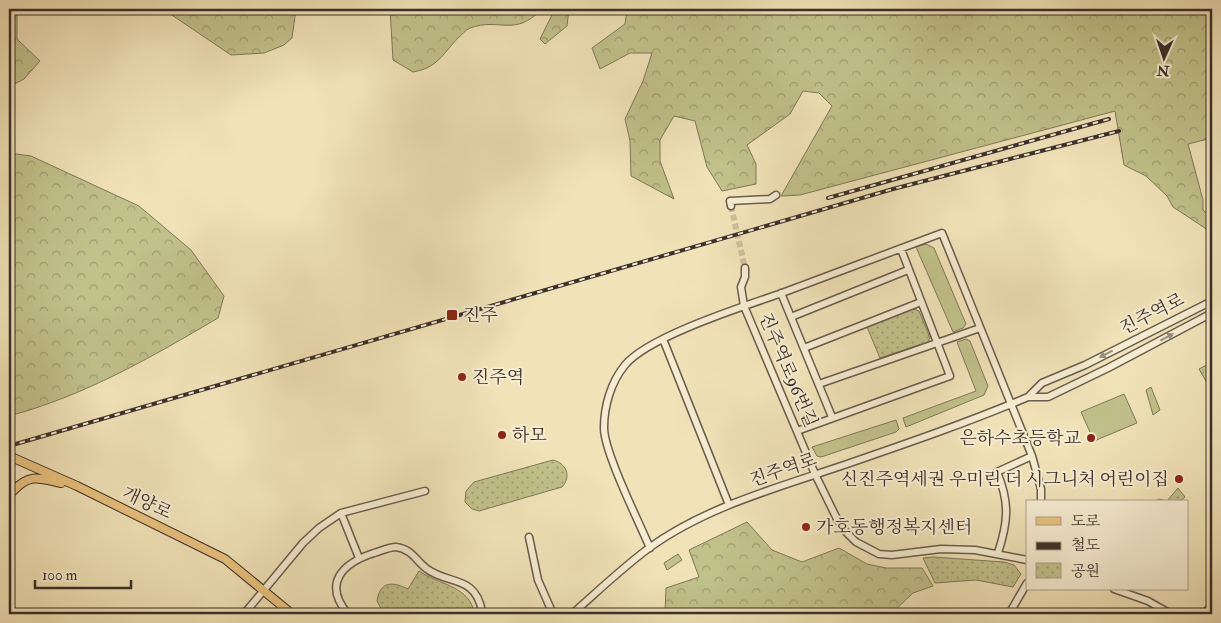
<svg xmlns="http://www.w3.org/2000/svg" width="1221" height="623" font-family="'IM FELL Double Pica','Noto Serif KR',serif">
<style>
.grass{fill:#c1c18a;stroke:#7e785a}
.forest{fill:url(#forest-crowns);stroke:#7e785a}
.park{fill:url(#park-dots);stroke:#7e785a}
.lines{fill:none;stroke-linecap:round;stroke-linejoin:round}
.minor-tunnel{stroke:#cdbf9c;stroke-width:6;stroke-dasharray:6 3;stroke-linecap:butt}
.minor-casing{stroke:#685d4e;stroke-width:9}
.major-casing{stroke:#3b302a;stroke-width:10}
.minor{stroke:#f6edd1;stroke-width:6}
.major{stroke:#e8c27c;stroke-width:8}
.rail-casing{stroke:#3b302a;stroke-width:4}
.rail{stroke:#f6edd1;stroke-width:2;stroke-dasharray:5.5;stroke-linecap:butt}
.oneway{fill:#988e7e}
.poi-dot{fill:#8f2418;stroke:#f6edd1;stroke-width:2}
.labels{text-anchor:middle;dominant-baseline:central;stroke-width:4;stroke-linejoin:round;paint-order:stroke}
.street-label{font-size:18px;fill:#3b302a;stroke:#f6edd1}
.poi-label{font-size:18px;fill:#3b302a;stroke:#f6edd1;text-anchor:start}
</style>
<defs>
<pattern id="forest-crowns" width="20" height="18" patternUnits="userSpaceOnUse" patternTransform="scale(1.25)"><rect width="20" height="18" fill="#c1c18a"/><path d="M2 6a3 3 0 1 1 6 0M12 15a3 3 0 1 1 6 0" fill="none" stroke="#9e9d71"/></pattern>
<pattern id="park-dots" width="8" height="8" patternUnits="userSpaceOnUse" patternTransform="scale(1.25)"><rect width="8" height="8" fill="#c1c18a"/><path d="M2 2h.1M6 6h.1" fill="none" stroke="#9e9d71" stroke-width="1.8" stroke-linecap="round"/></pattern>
</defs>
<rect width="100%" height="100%" fill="#f1e3b8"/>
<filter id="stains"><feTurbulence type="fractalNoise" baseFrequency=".004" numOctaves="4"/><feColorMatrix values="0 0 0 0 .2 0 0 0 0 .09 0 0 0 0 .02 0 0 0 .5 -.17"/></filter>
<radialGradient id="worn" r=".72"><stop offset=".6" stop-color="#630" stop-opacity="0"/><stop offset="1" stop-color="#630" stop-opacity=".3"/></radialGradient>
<!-- grass -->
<path class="grass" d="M926,244L934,248L966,324L963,328L953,332L916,247Z
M966,339L970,341L988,386L984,395L906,427L903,418L976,391L957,342Z
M1151,387L1160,410L1153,415L1146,390Z
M1124,394L1137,423L1094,441L1081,412Z
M896,420L899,429L896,432L821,457L817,456L812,447Z
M678,554L682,560L667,570L664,563Z"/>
<!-- forest -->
<path class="forest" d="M9,9H17V39L40,61L24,79L9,87Z
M163,9H296L292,38L284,45L264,53L231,55Z
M390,9H542C514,38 500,17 470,28C465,30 462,35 458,38C442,55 437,68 413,72L393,60Z
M555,9H569L567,26L545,44L540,39Z
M627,9H1212V138L1188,144L1203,200V210L1212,218V237L1205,228L1173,207L1167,196L1146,176L1124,165L1115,111L800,195L781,196L832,106L819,93L803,91L790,114L747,145L756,164V184L722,191L707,167L695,121L674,116L660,140V161L674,199L631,176L630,141L625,119L643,81L652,53H630L600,69L592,48L625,24Z
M9,153L31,156L139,206L191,250L224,296L218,318C152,357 84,396 9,416Z
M747,522L772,550L802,562L839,548L867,564L886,568H922L933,586L913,593L891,614H665L666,588L699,577L689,550Z"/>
<!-- park -->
<path class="park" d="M913,309L919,311L930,338L928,342L880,358L867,327Z
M1212,362V380L1207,383L1199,369Z
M553,460C566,463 572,476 562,487L479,511L472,509L465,502L466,491L474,482Z
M1178,488L1185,497L1179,502H1159L1158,499L1167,501Z
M933,557L1004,562L1014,565L1021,574L1013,587L976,580L935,583L923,558Z
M419,571C438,584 466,586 473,608L469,614H384L377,601C380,580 394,582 408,589Z"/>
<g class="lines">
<!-- minor-tunnel -->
<path class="minor-tunnel" d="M731,206L745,268"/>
<!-- minor casing -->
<g class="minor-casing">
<path id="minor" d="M731,206L730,201L770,199L776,195
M745,268V277L741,287L744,306L815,474L837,519L846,532L856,542L879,554L892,555L941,549L975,550L1027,560
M781,293L832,417
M791,317L908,270
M663,339L729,505
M804,348L921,302
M819,384L980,328
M1028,397H1048L1108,368L1212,313
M797,431L950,376L901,249
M341,513L359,558
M529,537L538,580L553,614
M650,548C639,522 604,452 604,428C604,406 611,382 625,365C649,336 745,306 782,293C835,273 889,253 942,233L1032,456L1041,489V502
M998,553C1008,522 1010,503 997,472L1032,456
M1114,589L1148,601L1171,614
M244,614L303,543L319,528L341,513L425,491
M348,614C322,583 343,563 374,553C381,551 389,547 396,547C412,549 416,561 427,569C449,585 475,575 482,611L479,614
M572,614C597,592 622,568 649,548C707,506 780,487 847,464C908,443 969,422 1028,397L1042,383L1085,365L1212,301
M1009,614L1027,583
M1204,614L1212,605"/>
</g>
<!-- major casing -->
<g class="major-casing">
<path id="major" d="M9,456L77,486L225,559L292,614
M9,478L13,491C30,473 39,478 61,483"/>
</g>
<!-- minor -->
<use href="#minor" class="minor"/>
<!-- major -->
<use href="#major" class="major"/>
<!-- rail casing -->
<g class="rail-casing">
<path id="rail" d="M828,198L1109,119
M9,446L893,189L1119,131"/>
</g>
<!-- rail -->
<use href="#rail" class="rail"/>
</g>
<!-- one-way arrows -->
<defs><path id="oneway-solid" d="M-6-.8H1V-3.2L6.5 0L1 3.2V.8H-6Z" transform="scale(1.25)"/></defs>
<g class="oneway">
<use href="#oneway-solid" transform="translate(1167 337) rotate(-28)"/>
<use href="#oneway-solid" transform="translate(1106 354) rotate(153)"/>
</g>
<!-- markers -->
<g class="poi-dot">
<rect x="446" y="309" width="12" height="12" rx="2.5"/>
<circle cx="462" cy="377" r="5"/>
<circle cx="502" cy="435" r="5"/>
<circle cx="1091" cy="438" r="5"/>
<circle cx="1179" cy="479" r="5"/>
<circle cx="806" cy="527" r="5"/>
</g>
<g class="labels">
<!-- street labels -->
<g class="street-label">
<text transform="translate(1152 314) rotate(-27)">진주역로</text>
<text transform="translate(788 370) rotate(67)">진주역로96번길</text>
<text transform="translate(783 470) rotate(-19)">진주역로</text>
<text transform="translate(147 503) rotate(25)">개양로</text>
</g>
<!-- poi labels -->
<g class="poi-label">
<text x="463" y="315">진주</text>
<text x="472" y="377">진주역</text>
<text x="512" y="435">하모</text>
<text x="1081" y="438" text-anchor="end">은하수초등학교</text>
<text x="1169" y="479" text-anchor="end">신진주역세권 우미린 더 시그니처 어린이집</text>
<text x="816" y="527">가호동행정복지센터</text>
</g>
</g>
<!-- margin -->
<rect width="1221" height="623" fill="none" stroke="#f1e3b8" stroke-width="30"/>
<rect x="10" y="10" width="1201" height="603" fill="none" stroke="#3b302a" stroke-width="2.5"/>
<rect x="15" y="15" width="1191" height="593" fill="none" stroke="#3b302a"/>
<!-- legend -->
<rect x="1026" y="500" width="162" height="90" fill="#f6edd1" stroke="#aba18e"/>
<rect x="1036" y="517" width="25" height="8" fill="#e8c27c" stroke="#aba18e"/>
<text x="1071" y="526" font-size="15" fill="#3b302a">도로</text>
<rect x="1036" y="542" width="25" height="8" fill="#3b302a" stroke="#aba18e"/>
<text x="1071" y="550" font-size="15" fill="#3b302a">철도</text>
<rect x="1036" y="563" width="25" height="15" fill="url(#park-dots)" stroke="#aba18e"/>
<text x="1071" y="576" font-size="15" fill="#3b302a">공원</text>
<!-- north arrow -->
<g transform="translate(1164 58) rotate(183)" stroke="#f6edd1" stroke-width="4" paint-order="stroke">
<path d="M0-4L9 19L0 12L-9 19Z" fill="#3b302a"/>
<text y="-8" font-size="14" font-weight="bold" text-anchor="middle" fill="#3b302a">N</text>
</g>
<!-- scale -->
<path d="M35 580v8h96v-8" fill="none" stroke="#3b302a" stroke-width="2.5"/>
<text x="42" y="580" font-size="15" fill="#3b302a" stroke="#f6edd1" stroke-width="4" paint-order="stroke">100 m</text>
<rect width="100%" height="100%" filter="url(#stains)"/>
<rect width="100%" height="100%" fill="url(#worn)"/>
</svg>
